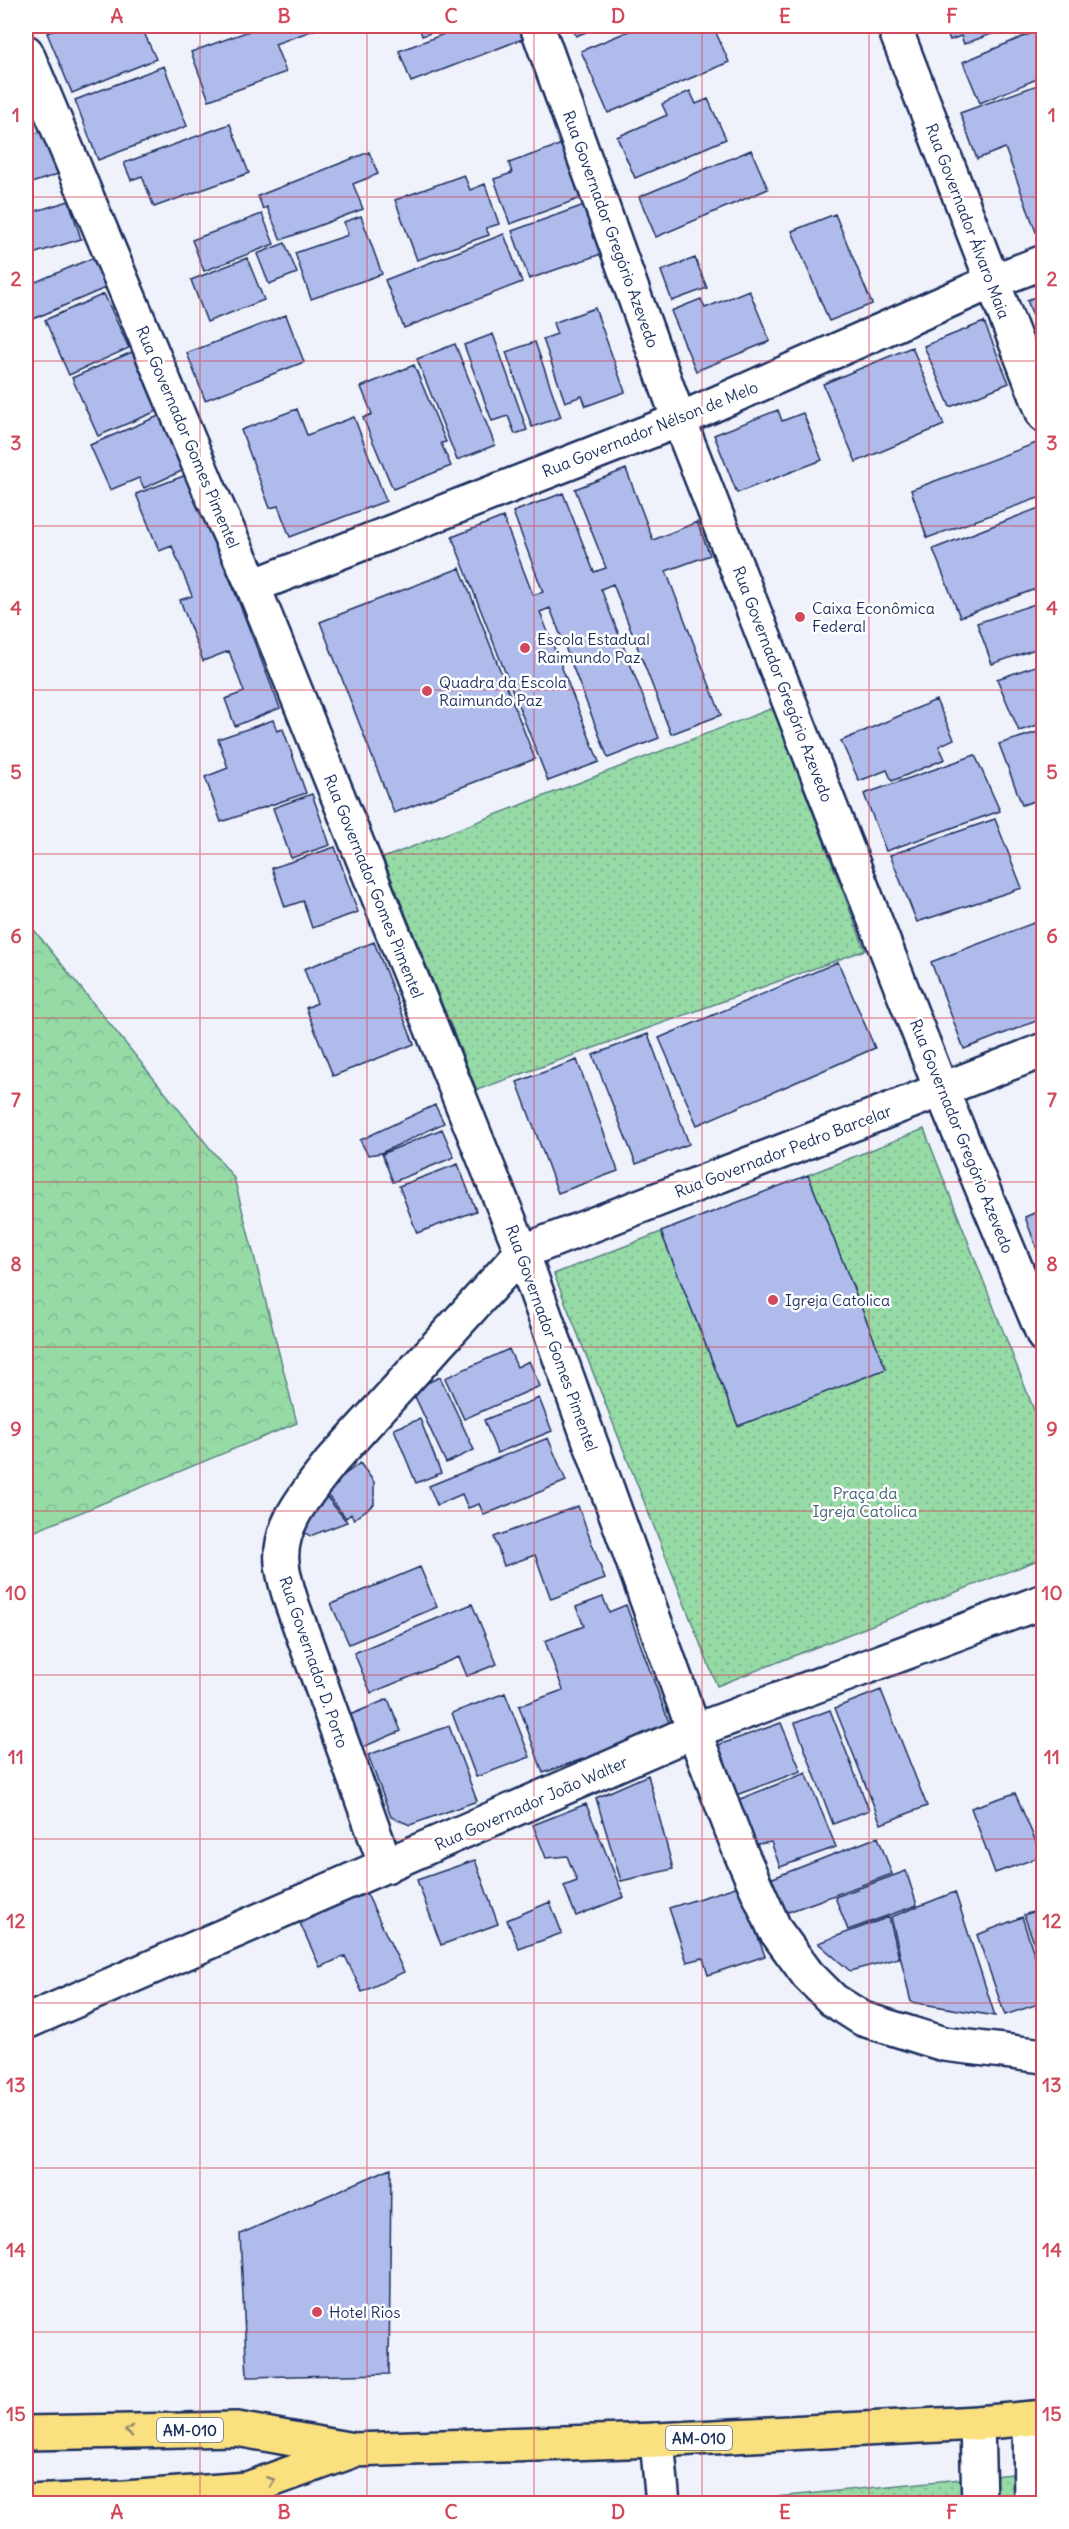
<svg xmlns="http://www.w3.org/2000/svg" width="1069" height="2529" font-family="Delius,sans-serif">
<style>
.forest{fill:url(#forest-crowns);stroke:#588482;stroke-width:1.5}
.park{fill:url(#park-dots);stroke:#588482;stroke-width:1.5}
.building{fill:#afbbeb;stroke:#1b2f5e;stroke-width:1.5}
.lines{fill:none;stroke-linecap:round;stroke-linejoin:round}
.minor-casing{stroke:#1b2f5e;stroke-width:38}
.major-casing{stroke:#1b2f5e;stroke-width:38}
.minor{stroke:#fff;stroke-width:33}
.major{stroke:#fbe080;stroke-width:33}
.oneway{stroke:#8b886f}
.grid{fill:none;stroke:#d1495b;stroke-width:1.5;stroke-opacity:0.55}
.poi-dot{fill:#d1495b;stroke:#fff;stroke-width:2}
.labels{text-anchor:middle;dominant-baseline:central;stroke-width:5;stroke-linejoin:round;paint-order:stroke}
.shield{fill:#fff;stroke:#5f6d8e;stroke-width:1.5}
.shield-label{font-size:15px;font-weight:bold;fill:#1b2f5e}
.street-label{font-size:16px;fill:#1b2f5e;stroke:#fff}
.poi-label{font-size:16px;fill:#1b2f5e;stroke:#fff;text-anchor:start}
.park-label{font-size:16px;fill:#406274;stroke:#fff}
.neatline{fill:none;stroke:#d1495b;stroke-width:2}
.grid-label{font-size:20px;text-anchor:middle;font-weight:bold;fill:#d1495b}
</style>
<defs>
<pattern id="forest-crowns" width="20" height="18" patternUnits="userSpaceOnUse" patternTransform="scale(1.5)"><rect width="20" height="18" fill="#96daa6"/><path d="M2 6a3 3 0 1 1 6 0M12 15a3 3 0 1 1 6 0" fill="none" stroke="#81bb91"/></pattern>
<pattern id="park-dots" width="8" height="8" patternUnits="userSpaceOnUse" patternTransform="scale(1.5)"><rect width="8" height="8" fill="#96daa6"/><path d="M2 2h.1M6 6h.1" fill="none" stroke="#81bb91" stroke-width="1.8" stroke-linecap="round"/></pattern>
</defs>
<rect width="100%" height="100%" fill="#eff1fb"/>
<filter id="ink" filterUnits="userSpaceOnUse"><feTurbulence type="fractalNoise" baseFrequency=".0167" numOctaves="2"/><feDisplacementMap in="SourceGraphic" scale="12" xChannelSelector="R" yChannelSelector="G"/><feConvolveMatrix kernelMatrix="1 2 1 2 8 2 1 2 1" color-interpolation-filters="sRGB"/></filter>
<g filter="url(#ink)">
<!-- forest -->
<path class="forest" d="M26,920L234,1178L297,1423L26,1535Z"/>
<!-- park -->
<path class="park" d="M773,708L865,950L477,1090L383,858Z
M924,1129L1043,1433V1558L717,1686L554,1274L661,1232L738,1426L885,1368L808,1175Z
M1043,2471V2503L704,2504Z"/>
<!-- building -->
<path class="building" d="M65,26H95L98,33L115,26H141L156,59L72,93L47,33Z
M263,26H325L275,44L286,72L209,100L191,52Z
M419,26H450L422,36Z
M465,26H520L525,38L411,82L399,51Z
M572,26H601L576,36Z
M641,26H713L729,62L608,113L581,51Z
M944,26H1007L1008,28L964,44L961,36L950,40Z
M1039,30L1044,41V76L980,103L963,62Z
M164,66L187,126L98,160L75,100Z
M1043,83L1044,229L1036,232L1005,148L977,159L960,113Z
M690,91L696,104L708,99L726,139L635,178L617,137L667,115L662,104Z
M32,124L35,133L44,131L58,174L26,185V126Z
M230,124L249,173L154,207L142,176L131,180L124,163Z
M562,144L581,198L510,224L494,179L512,173L509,163Z
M751,150L768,189L656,237L639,197Z
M369,152L378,174L353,184L363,209L281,240L267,207L263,209L258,196Z
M464,175L470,190L485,184L499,224L486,228L489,235L417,260L395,200Z
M69,201L81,239L26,256V214Z
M587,204L604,253L529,279L512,231Z
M262,214L274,244L204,271L192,240Z
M835,214L872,304L829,321L792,231Z
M361,216L382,274L311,299L295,253L348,235L344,222Z
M504,234L522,282L404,328L385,280Z
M285,243L297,273L269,284L257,254Z
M97,256L110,286L26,322V286Z
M247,258L264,300L207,322L191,280Z
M695,258L707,288L672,301L661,271Z
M749,290L770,341L696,371L671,311L701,299L705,308Z
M104,294L129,348L69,375L45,320Z
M1044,294V334L1040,335L1027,300Z
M595,308L625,392L586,406L582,396L565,402L543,339L557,334L553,323Z
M286,315L304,362L205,400L187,353Z
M984,322L1009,383L950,407L924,346Z
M493,334L527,430L515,434L508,416L492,421L464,345Z
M535,342L561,417L532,427L506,352Z
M455,344L495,445L457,460L417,359Z
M912,347L944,425L856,462L823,384Z
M132,352L157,411L98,436L72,378Z
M414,365L446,442L441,443L451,466L393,489L363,418L372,414L361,387Z
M297,409L307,435L354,417L386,501L290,537L278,506L270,508L241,430Z
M778,410L782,421L803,413L822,460L737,493L714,435Z
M161,415L184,470L144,488L139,478L110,490L90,445Z
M1039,442L1044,455V496L927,538L911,490Z
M626,469L653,540L697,522L710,555L666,571L721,715L671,734L613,584L601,589L659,738L608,758L550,608L540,612L599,762L548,781L452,537L503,517L533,595L543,592L513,512L563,493L594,572L606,568L575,489Z
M189,474L280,708L235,726L225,699L244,692L229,651L203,661L180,600L192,596L172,546L159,551L136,494Z
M1044,506V586L960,617L933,549Z
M460,568L535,759L394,813L320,622Z
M1044,601V646L992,664L977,623Z
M1044,663V723L1019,731L997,679Z
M936,700L954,739L939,746L945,759L892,781L887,770L859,781L841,741Z
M273,720L277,731L283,729L306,793L221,822L205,777L228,768L218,739Z
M1044,730V798L1022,805L999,744Z
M975,755L1000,811L886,851L864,794Z
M312,794L330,845L291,858L273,808Z
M995,819L1022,888L917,922L890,855Z
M335,847L358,912L312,928L303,901L285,907L272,868Z
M1044,919V1018L964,1049L931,962Z
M374,942L414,1044L333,1076L306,1008L317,1003L304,969Z
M838,962L875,1048L697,1125L659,1038Z
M648,1034L689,1144L636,1164L593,1055Z
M577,1060L618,1171L558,1193L517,1082Z
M435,1105L444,1123L381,1153L368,1155L360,1140Z
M442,1129L454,1157L393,1182L382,1154Z
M458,1164L476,1211L417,1233L399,1186Z
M808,1175L886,1369L738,1426L661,1232Z
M1044,1209V1268L1025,1217Z
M509,1349L517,1367L529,1361L540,1386L464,1419L445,1378Z
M440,1377L474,1450L446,1463L412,1390Z
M539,1398L552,1431L497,1453L484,1420Z
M420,1419L441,1473L416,1483L394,1429Z
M548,1438L566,1481L484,1515L479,1504L468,1508L462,1494L437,1505L429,1486Z
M360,1463L374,1482V1504L354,1519L351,1514L346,1518L326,1493L338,1484L336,1481Z
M326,1496L347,1522L310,1536L300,1529Z
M578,1506L605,1579L551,1599L535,1555L504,1566L494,1537Z
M420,1567L437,1607L349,1644L331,1604Z
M603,1597L609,1612L626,1605L671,1728L543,1773L519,1706L563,1690L545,1641L584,1626L576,1607Z
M472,1604L497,1664L467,1676L459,1657L371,1693L354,1653Z
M881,1690L927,1806L881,1824L835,1708Z
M505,1693L530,1757L476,1777L452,1713Z
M388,1699L401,1731L358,1749L345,1717Z
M830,1710L869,1810L833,1824L795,1723Z
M781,1723L801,1771L728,1798L710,1748Z
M449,1726L477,1801L410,1825L391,1817L368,1755Z
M806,1773L836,1847L780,1867L771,1842L751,1845L735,1801Z
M648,1775L673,1869L621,1881L596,1798Z
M1015,1793L1042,1856L995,1873L971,1808Z
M586,1804L624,1897L576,1916L564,1886L577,1881L567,1856L546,1858L533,1825Z
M878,1837L892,1874L777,1916L765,1881Z
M475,1860L498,1924L441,1945L417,1880Z
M906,1871L917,1905L848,1930L835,1897Z
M739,1886L765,1956L708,1975L703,1958L687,1962L669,1908Z
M366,1892L404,1972L362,1992L345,1956L320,1967L300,1923Z
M955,1892L995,2016L911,2002L891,1917Z
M550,1902L562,1933L519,1949L507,1920Z
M1044,1908V1971L1024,1915Z
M889,1917L899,1958L850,1971L818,1943Z
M1022,1917L1044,1984V2002L1005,2015L977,1935Z
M391,2168L389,2374L247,2377L240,2234Z"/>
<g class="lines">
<!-- minor casing -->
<g class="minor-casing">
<path id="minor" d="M537,26L679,420L941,1089L1044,1336
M894,26L1044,415
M26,52L210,491L253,586L522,1252L694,1731L740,1851L775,1930L808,1975L833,2000L863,2019L944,2044L1044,2056
M253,586L679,420L991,282L1044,262
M386,1866L292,1604C288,1591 283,1576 282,1563C278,1524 309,1491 331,1462L522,1252L1044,1050
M26,2022L694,1731L1044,1601
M1030,2419L1031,2504
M977,2423L979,2504
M657,2440L663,2504"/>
</g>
<!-- major casing -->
<g class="major-casing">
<path id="major" d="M26,2433L237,2429L353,2450L657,2440L977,2423L1044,2417
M26,2502L125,2498L247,2489L352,2451"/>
</g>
<!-- minor -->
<use href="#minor" class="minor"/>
<!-- major -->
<use href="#major" class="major"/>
</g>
<!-- one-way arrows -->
<defs><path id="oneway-chevron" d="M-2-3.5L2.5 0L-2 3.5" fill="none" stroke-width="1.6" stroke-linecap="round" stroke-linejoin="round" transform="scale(1.5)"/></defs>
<g class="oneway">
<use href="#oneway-chevron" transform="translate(129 2431) rotate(179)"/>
<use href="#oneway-chevron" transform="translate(271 2481) rotate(-20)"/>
</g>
</g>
<!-- grid -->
<path class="grid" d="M200,26V2504M367,26V2504M534,26V2504M702,26V2504M869,26V2504M26,197H1044M26,361H1044M26,526H1044M26,690H1044M26,854H1044M26,1018H1044M26,1182H1044M26,1347H1044M26,1511H1044M26,1675H1044M26,1839H1044M26,2003H1044M26,2168H1044M26,2332H1044"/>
<!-- markers -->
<g class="poi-dot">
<circle cx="800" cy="617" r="6"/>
<circle cx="525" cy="648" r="6"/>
<circle cx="427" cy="691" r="6"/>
<circle cx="773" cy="1300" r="6"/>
<circle cx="317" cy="2312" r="6"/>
</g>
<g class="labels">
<!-- shield labels -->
<g class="shield">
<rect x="157" y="2418" width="66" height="24" rx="4.5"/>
<rect x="666" y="2426" width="66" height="24" rx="4.5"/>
</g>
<g class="shield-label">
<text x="190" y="2430">AM-010</text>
<text x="699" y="2438">AM-010</text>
</g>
<!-- street labels -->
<g class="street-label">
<text transform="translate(968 221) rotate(69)">Rua Governador Álvaro Maia</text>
<text transform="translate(611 229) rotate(70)">Rua Governador Gregório Azevedo</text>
<text transform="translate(650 429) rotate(-22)">Rua Governador Nélson de Melo</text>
<text transform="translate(188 437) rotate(67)">Rua Governador Gomes Pimentel</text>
<text transform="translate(783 684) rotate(69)">Rua Governador Gregório Azevedo</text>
<text transform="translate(374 886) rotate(68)">Rua Governador Gomes Pimentel</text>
<text transform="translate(962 1136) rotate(68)">Rua Governador Gregório Azevedo</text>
<text transform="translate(783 1151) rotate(-21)">Rua Governador Pedro Barcelar</text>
<text transform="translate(552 1338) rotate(70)">Rua Governador Gomes Pimentel</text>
<text transform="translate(314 1662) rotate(71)">Rua Governador D. Porto</text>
<text transform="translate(531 1803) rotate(-24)">Rua Governador João Walter</text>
</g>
<!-- poi labels -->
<g class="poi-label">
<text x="812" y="608">Caixa Econômica<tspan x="812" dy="18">Federal</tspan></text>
<text x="537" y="639">Escola Estadual<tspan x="537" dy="18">Raimundo Paz</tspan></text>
<text x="439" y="682">Quadra da Escola<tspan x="439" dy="18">Raimundo Paz</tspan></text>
<text x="785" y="1300">Igreja Catolica</text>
<text x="329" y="2312">Hotel Rios</text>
</g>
<!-- park labels -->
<g class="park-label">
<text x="865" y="1493">Praça da<tspan x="865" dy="18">Igreja Catolica</tspan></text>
</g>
</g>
<!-- margin -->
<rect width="1069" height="2529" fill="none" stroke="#fff" stroke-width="66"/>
<rect x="33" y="33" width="1003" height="2463" class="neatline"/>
<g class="grid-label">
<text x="117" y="23">A</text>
<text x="284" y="23">B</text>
<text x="451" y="23">C</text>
<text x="618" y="23">D</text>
<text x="785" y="23">E</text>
<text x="952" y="23">F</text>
<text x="16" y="122">1</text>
<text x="1052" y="122">1</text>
<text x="16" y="286">2</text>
<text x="1052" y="286">2</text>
<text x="16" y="450">3</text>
<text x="1052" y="450">3</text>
<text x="16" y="615">4</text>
<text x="1052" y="615">4</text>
<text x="16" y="779">5</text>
<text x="1052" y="779">5</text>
<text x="16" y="943">6</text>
<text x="1052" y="943">6</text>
<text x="16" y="1107">7</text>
<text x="1052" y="1107">7</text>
<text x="16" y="1271">8</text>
<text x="1052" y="1271">8</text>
<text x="16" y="1436">9</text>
<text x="1052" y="1436">9</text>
<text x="16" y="1600">10</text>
<text x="1052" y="1600">10</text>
<text x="16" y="1764">11</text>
<text x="1052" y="1764">11</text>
<text x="16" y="1928">12</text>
<text x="1052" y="1928">12</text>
<text x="16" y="2092">13</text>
<text x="1052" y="2092">13</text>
<text x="16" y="2257">14</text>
<text x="1052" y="2257">14</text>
<text x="16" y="2421">15</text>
<text x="1052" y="2421">15</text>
<text x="117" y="2519">A</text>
<text x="284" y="2519">B</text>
<text x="451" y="2519">C</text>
<text x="618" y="2519">D</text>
<text x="785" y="2519">E</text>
<text x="952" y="2519">F</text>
</g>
</svg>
